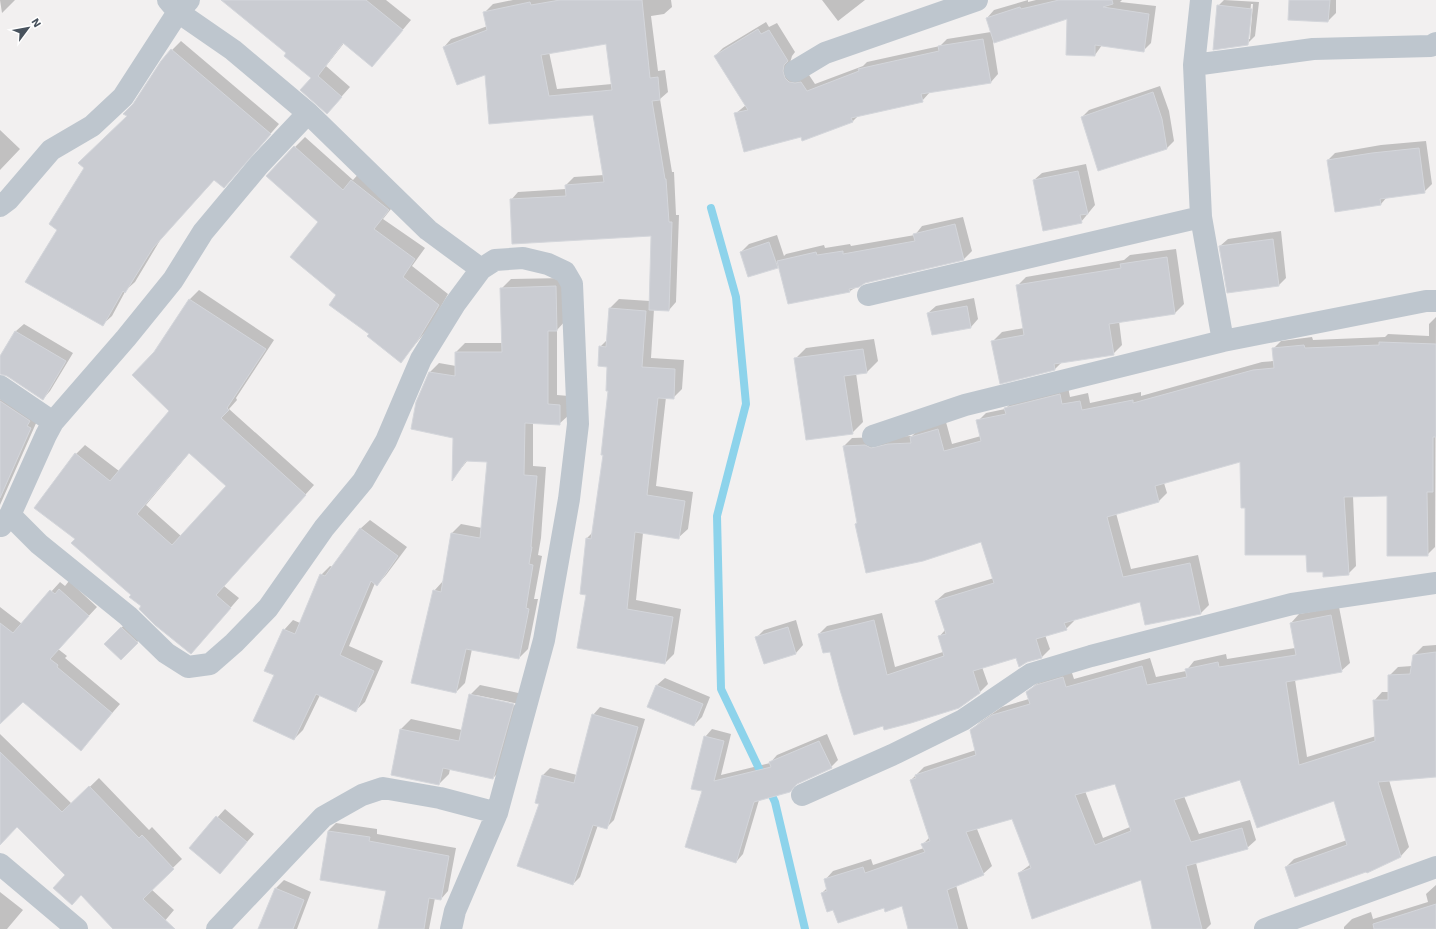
<svg xmlns="http://www.w3.org/2000/svg" width="1436" height="929" font-family="'Work Sans',sans-serif">
<style>
.shadow{fill:#0003;fill-rule:evenodd}
.lines{fill:none;stroke-linecap:round;stroke-linejoin:round}
.stream{stroke:#8dd3eb;stroke-width:8}
.building{fill:#caccd2;stroke:#d4d6db;fill-rule:evenodd}
.street{stroke:#bec6ce;stroke-width:22}
</style>
<rect width="100%" height="100%" fill="#f2f0f0"/>
<!-- shadow -->
<path class="shadow" d="M0,0H15L2,13Z
M240,0H386L411,20L372,66L344,43L326,66L350,87L327,113L312,77L288,53Z
M513,0H671L672,7L664,14L651,16L658,71L665,70L668,92L660,99L672,172H674L676,215H679L676,302L669,310L654,309L651,358L684,360L682,389L673,398L666,397L656,486L693,492L688,529L678,538L643,533L636,600L681,609L674,654L665,663L587,594V538L593,532L604,454L609,391L608,366L600,347L608,339L610,308L619,299L650,301L652,235L511,200L518,192L566,189V185L574,177L604,175L594,114L485,73L444,47L451,39L499,22L486,11L493,4ZM607,43L612,84L557,89L549,52Z
M822,0H865L838,21Z
M1028,0V2L1036,0H1122L1120,2L1156,6L1151,43L1143,51L1102,45L1095,55L1068,18L993,42L998,74L991,82L930,92L922,101L859,115L852,122L802,136L735,114L746,105L715,56L723,48L766,22L769,27L777,23L795,52L792,56L790,63L809,75L815,84L863,66L867,62L940,46L947,39L991,32L987,18L994,10Z
M1224,0L1259,2L1255,36L1247,44L1218,6ZM1251,4H1253L1250,39H1248Z
M1290,0H1336V13L1328,21Z
M181,41L279,124L233,177L215,179L162,237L135,282L126,290L112,316L102,325L128,116L172,50Z
M1160,86L1169,111L1174,141L1167,148L1099,169L1082,117L1089,110Z
M0,130L20,149L0,170Z
M305,137L353,180L362,170L399,199L383,219L425,248L412,266L448,294L428,329L401,361L371,333L338,295L319,222L295,147Z
M1426,141L1432,184L1424,192L1387,197L1381,204L1328,160L1335,153L1381,145Z
M1086,164L1095,205L1081,222L1034,180L1042,173Z
M963,217L972,251L964,259L865,282L850,291L779,265L777,267L741,252L749,244L777,235L784,256L786,254L824,245L825,248L850,244L851,246L915,235L922,226Z
M1281,231L1286,278L1279,285L1220,246L1228,239Z
M1176,249L1184,304L1174,314L1119,321L1122,345L1113,354L1062,362L1055,369L1000,382L993,341L1002,332L1024,328L1017,286L1026,277L1124,260L1130,255Z
M565,278L566,320L557,330V395L569,396V415L559,424L533,423V466L546,467L541,538L538,555L542,556L534,599H538L528,649L519,658L472,649L465,683L456,692L434,591L443,581L452,533L461,524L482,528L488,461L468,460L453,478L454,437L430,372L439,363L456,366V352L465,343H503L501,289L511,279Z
M199,290L274,340L236,398L237,400L229,409L314,485L224,586L239,598L200,643L143,606L76,539V454L85,445L119,471L171,411L155,353L190,299ZM190,452L227,486L181,536L146,505Z
M974,298L978,319L971,327L928,313L936,306Z
M1436,317L1435,547L1427,555L1388,495L1353,496L1356,566L1348,574L1324,571L1307,554L1246,507L1241,461L1164,483L1167,493L1159,501L1116,513L1131,569L1198,555L1209,605L1201,613L1141,601L1074,619V621L1066,629L1045,635L1050,649L1042,657L1027,661L1017,656L982,667L988,684L979,693L884,724L819,634L827,626L882,613L895,667L943,652L939,637L945,630L936,601L945,593L994,578L982,541L844,446L852,438L912,436L919,429L946,422L952,444L981,436L978,421L986,413L1005,409L1014,400L1068,387L1070,397L1088,393L1090,403L1141,392V396L1262,362L1274,361L1273,349L1281,341L1312,337L1313,340L1385,337L1388,334L1429,336V324Z
M24,324L73,353L50,391L43,399L7,375L0,374V358L16,331Z
M874,339L878,361L867,372L856,373L863,422L852,433L795,359L806,348Z
M0,399L37,421L0,505Z
M370,520L407,547L386,575L377,585L375,583L349,646L383,661L365,702L355,711L320,695L303,730L294,739L275,675L284,630L293,620L300,623L321,575L330,566L333,567L360,529Z
M69,581L97,607L58,649L67,656L65,658L120,704L81,749L23,701L0,723V607L22,624L60,582L65,586Z
M1339,607L1350,663L1341,671L1295,680L1307,757L1376,736L1374,701L1382,692H1389V676L1398,667L1412,666L1414,655L1423,646L1436,645V776L1389,780L1409,847L1401,856L1367,872L1286,867L1294,859L1347,840L1334,799L1240,779L1184,796L1199,834L1250,820L1256,840L1247,848L1196,863L1211,924L1206,929H1153L1141,879L1019,873L1031,864L1013,818L977,829L992,866L983,874L956,885L968,929H909L903,905L834,909L822,893L827,888L825,880L833,871L871,859L873,865L924,848L923,844L930,837L911,780L924,767L976,750L972,730L980,722L1002,707L1029,699L1028,692L1036,684L1071,670L1074,679L1150,658L1156,677L1186,671L1194,661L1226,654L1227,659L1295,648L1291,623L1299,614ZM1115,783L1130,827L1103,838L1085,791Z
M796,620L803,645L796,653L764,663L756,638L764,630Z
M125,624L140,639L121,659L106,644Z
M665,678L710,697L702,717L694,725L649,707L657,685Z
M480,685L523,694L503,768L493,778L450,769L449,774L439,784L401,729L411,719L462,730L470,695ZM476,695L519,704L518,706L476,697Z
M600,707L645,719L614,820L606,828L598,825L580,877L573,884L540,803L543,775L550,768L577,775L593,715Z
M712,729L731,734L721,775L770,763L777,755L827,734L838,760L831,767L759,800L743,854L736,862L703,791L705,737Z
M0,734L72,804L99,778L149,830L152,827L182,859L151,889L174,910L158,929H127L66,875L18,825L0,832Z
M225,809L254,834L227,865L191,847Z
M336,823L377,829V834L456,848L448,891L441,899L435,898L429,929H379L387,890L328,831Z
M284,880L311,892L297,929H260L276,888Z
M1436,885V929H1344V927L1352,919L1371,912L1373,919L1428,902L1426,894Z
M0,892L23,910L7,929H0Z"/>
<g class="lines">
<!-- stream -->
<path class="stream" d="M711,208L736,297L746,404L717,516L721,689L775,802L805,929"/>
</g>
<!-- building -->
<path class="building" d="M221,0H366L403,30L372,67L343,43L318,76L342,97L327,114L300,90L311,78L284,56L286,53Z
M560,0H642L650,78L658,77L660,100L652,101L665,179H666L669,222H672L669,311L649,310L651,236L512,244L510,199L566,196L565,185L604,182L593,115L489,124L485,75L457,85L443,47L487,30L483,12L530,2L531,5ZM606,44L612,90L549,96L541,55Z
M1059,0H1112L1113,4L1103,7L1149,14L1144,52L1095,45V56L1066,55L1067,19L994,43L986,18L1020,7L1021,9Z
M1289,0H1330L1328,22L1288,20Z
M1217,5L1252,9L1248,45L1213,50Z
M758,29L761,34L769,30L788,61L784,65L783,71L785,78L789,82L795,83L801,82L807,91L859,71L858,69L939,51L938,46L983,39L991,83L921,94L923,102L851,118L853,122L802,141L801,137L744,152L734,113L748,110L714,56Z
M171,49L271,134L224,188L214,180L153,248L125,293L123,291L103,326L25,282L57,230L49,224L84,168L78,163L127,116L123,114L133,104L161,61Z
M1153,92L1162,119L1167,149L1098,171L1081,117Z
M294,146L343,190L351,180L389,210L374,229L415,259L403,277L439,305L418,340L401,363L367,336L369,334L329,305L336,295L290,257L318,222L266,176Z
M1419,148L1425,193L1380,199L1381,205L1335,212L1327,160L1372,153Z
M1078,171L1088,214L1080,215L1082,223L1043,231L1033,180Z
M955,224L964,260L865,283L859,287L849,289L850,292L788,304L777,261L816,252L817,255L843,251V254L915,241L913,234Z
M1273,239L1279,286L1227,293L1219,246Z
M769,242L778,268L748,277L740,252Z
M1167,257L1175,314L1109,324L1114,355L1054,364L1055,370L1000,384L991,341L1024,335L1016,285L1121,268L1120,264Z
M556,286L557,331H548V404L560,405V425L525,423L524,475L537,476L531,547H532L529,564L533,565L526,608L529,609L519,659L466,649L456,693L411,683L433,590L441,592L451,533L480,538L487,462L466,461L452,481L453,438L411,429L416,402L429,372L455,376V352H502L500,288Z
M189,299L266,349L227,408L229,410L221,418L306,495L216,595L231,608L191,654L155,625L139,609L141,606L129,597L131,595L71,543L75,539L34,508L75,453L110,481L169,411L132,375L154,352ZM189,453L226,486L172,545L137,514Z
M967,306L971,328L932,335L927,313Z
M609,308L646,311L642,367L675,369L674,399L658,398L647,495L685,501L679,539L635,532L627,609L673,617L665,664L577,648L586,595L580,594L586,538L591,539L603,455H601L608,391H606L607,367L598,366L599,346L606,347Z
M15,331L66,361L43,400L7,376L0,374V356Z
M1379,342L1436,344V437H1433V492H1427L1428,556H1387V496L1344,497L1349,575L1323,577V572H1307L1306,555H1245V508H1241L1240,462L1155,486L1159,502L1107,517L1123,577L1190,563L1201,614L1145,625L1140,602L1064,623L1067,630L1036,639L1042,658L1027,662L1019,667L1016,658L973,671L980,693L959,708L911,723L884,730L883,726L854,735L840,690L830,652L823,653L818,634L874,620L887,675L944,656L938,636L946,634L935,601L994,583L981,542L923,561L866,573L855,524L857,523L843,446L865,445L871,448L888,444L911,443L910,437L938,429L944,451L981,441L976,420L1006,414L1004,408L1060,394L1062,404L1080,401L1082,410L1133,400V403L1253,370L1274,368L1272,348L1304,345L1305,348L1379,345Z
M863,349L867,373L844,376L853,434L806,440L794,358Z
M0,401L30,421L27,426L31,428L0,498Z
M360,528L398,556L377,586L371,581L340,655L374,671L356,712L316,694L294,740L253,721L274,675L264,671L283,629L295,634L320,574L325,576Z
M59,589L89,616L50,659L58,665L57,667L112,713L81,751L23,702L0,724V623L13,633L50,590L55,594Z
M1331,615L1342,672L1286,682L1299,765L1375,741L1373,700H1388V675L1410,674L1413,655L1436,652V777L1378,782L1401,857L1367,873L1366,872L1295,897L1285,867L1347,845L1334,801L1257,828L1240,780L1174,800L1191,842L1242,828L1248,849L1186,866L1202,929H1152L1141,880L1032,919L1018,873L1031,868L1012,819L966,832L984,875L947,890L958,929H908L902,906L885,912L884,908L838,923L833,910L827,912L821,893L827,891L824,879L863,867L865,873L925,852L921,844L930,841L910,780L916,778L915,775L976,755L970,730L992,715L1030,704L1026,692L1036,685L1063,677L1066,687L1142,666L1147,685L1187,677L1185,669L1218,662L1219,667L1296,655L1290,623ZM1115,784L1131,831L1095,845L1075,795Z
M121,627L138,643L121,660L104,644Z
M788,627L796,654L764,664L755,637Z
M656,685L703,704L694,726L647,707Z
M469,694L514,704L493,779L443,768L439,785L391,775L400,729L459,741Z
M592,714L638,727L627,766L607,829L593,825L573,885L517,866L539,804L535,803L542,775L574,783Z
M704,736L724,741L714,781L771,767L769,762L819,741L832,768L797,784L790,792L754,802L736,863L685,847L702,791L691,789Z
M0,752L62,812L89,786L139,838L142,835L174,869L143,899L175,929H113L81,895L72,905L53,888L65,875L17,827L0,845Z
M216,816L247,842L220,874L189,848Z
M328,831L370,837L369,841L449,856L441,900L429,898L424,929H378L386,891L320,880Z
M275,888L304,900L293,929H258Z
M1436,904V929H1374L1373,924Z"/>
<g class="lines">
<!-- street -->
<path class="street" d="M168,0L178,12L233,50L308,113L428,230L481,269
M1201,0L1194,65L1201,217L1223,341
M1194,65L1313,49L1431,46L1436,43
M795,71L825,53L977,0
M0,206L8,200L51,150L92,126L123,97L178,12L189,0
M868,295L1201,217
M0,386L53,422
M873,436L965,405L1223,341L1426,301H1436
M10,515L39,544L128,616L166,653L188,667L210,664L234,643L268,608L324,528L363,481L386,441L421,359L455,304L481,269L495,260L523,258L548,264L565,272L572,284L578,424L569,499L544,640L497,813L455,911L451,929
M1,526L10,515L46,435L53,422L126,338L173,280L203,232L259,165L308,113
M802,795L892,755L963,720L1031,674L1091,656L1292,604L1436,583
M0,864L77,929
M217,929L323,817L362,795L383,788L440,798L497,813
M1265,929L1436,867"/>
</g>
<!-- north arrow -->
<g transform="translate(28 28) rotate(58)" stroke="#ffffff" stroke-width="3" paint-order="stroke">
<path d="M0-3L7 15L0 10L-7 15Z" fill="#48525d"/>
<text y="-6" font-size="11" font-weight="bold" text-anchor="middle" fill="#48525d">N</text>
</g>
</svg>
